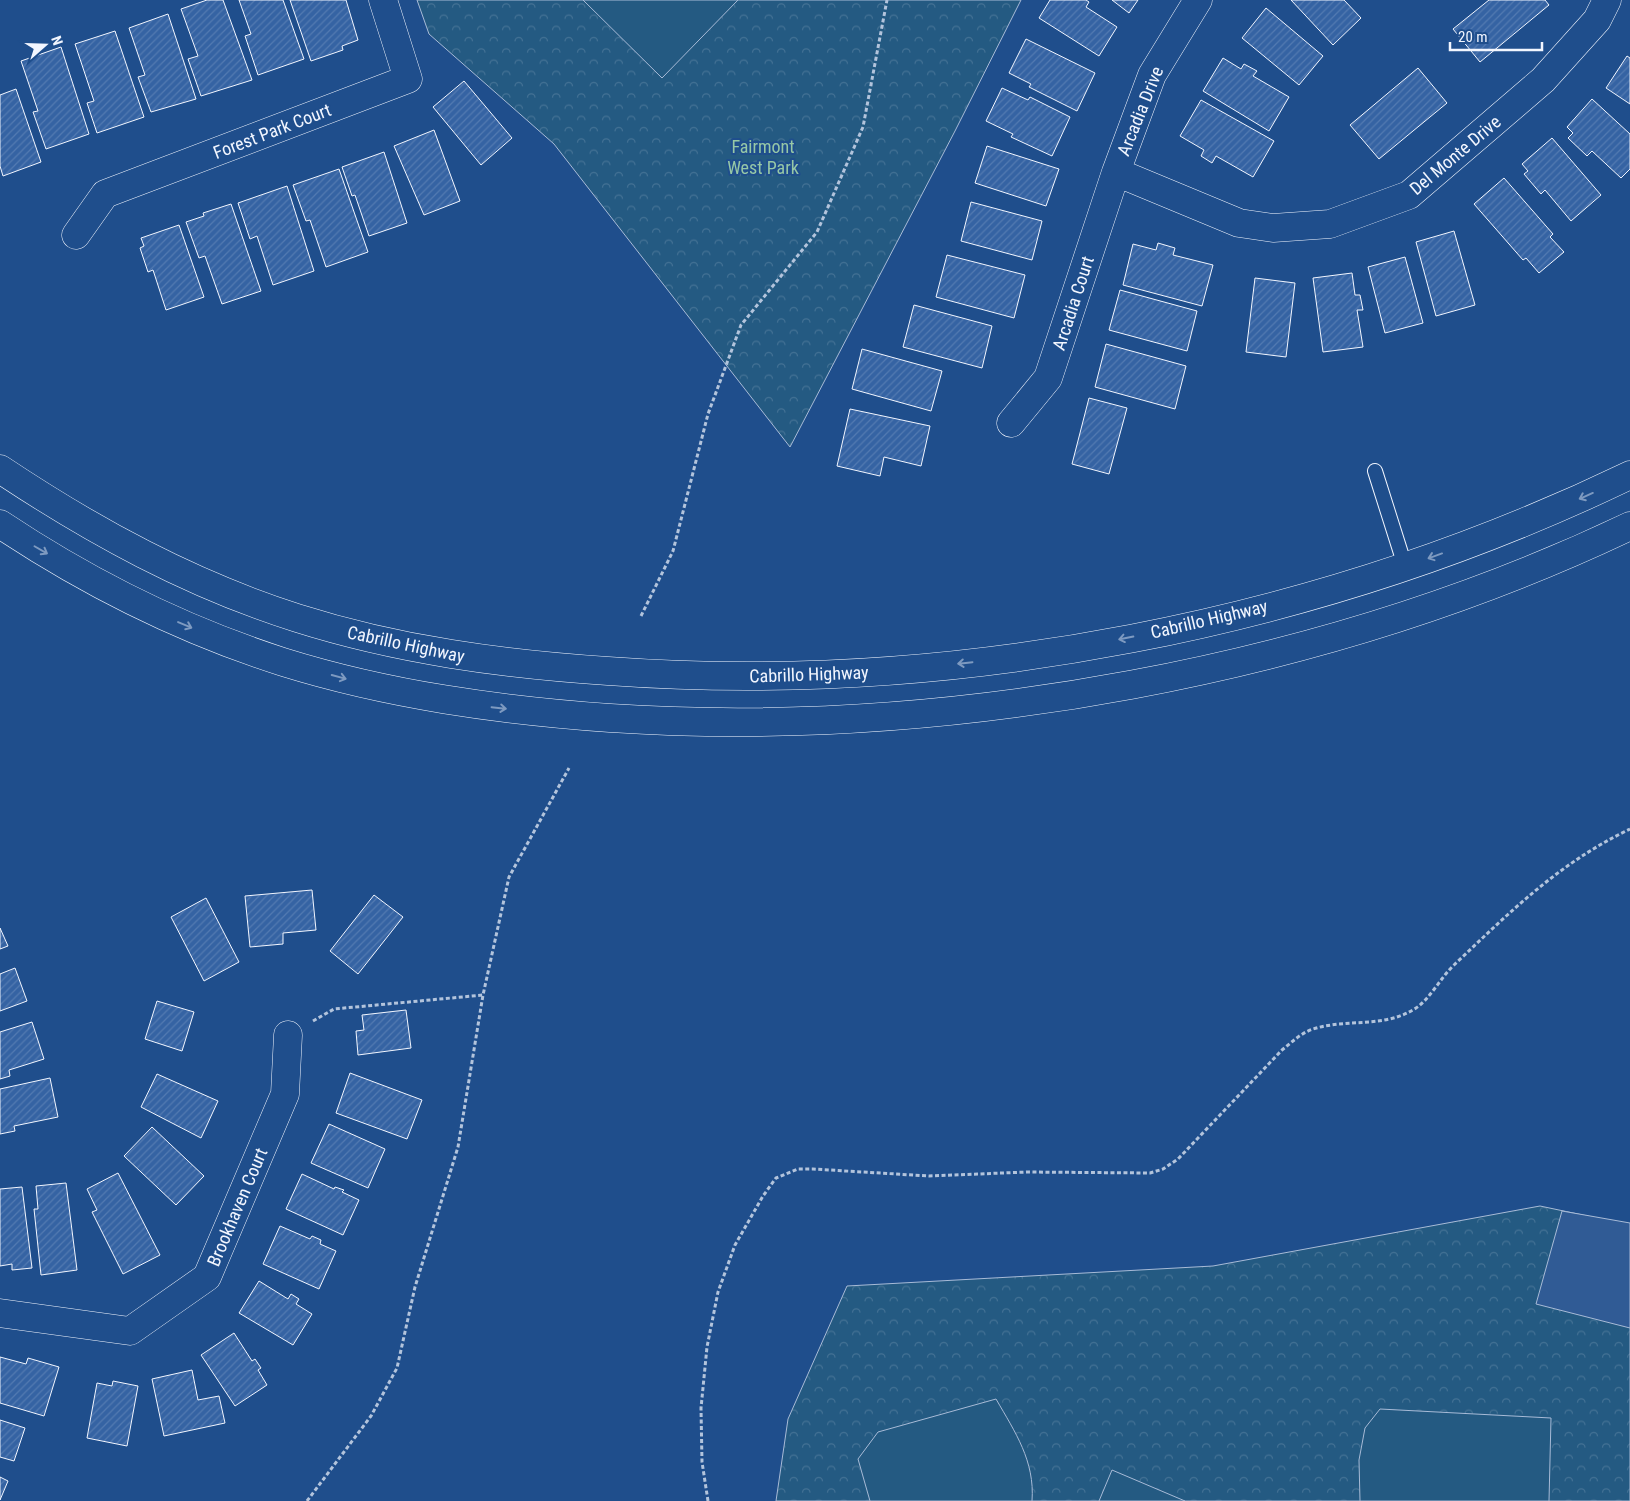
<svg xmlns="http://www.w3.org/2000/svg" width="1630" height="1501" font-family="'Roboto Condensed',sans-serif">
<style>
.forest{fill:url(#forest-crowns);stroke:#a8bbd7}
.garden{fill:#245a82;stroke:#a8bbd7}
.parking{fill:#305b95;stroke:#a8bbd7}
.building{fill:url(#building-hatch);stroke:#f2f6ff}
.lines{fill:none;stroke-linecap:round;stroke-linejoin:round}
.service-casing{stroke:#f2f6ff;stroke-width:16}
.minor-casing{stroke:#f2f6ff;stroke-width:29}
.motorway-casing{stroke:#f2f6ff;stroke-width:29}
.path{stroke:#b3c4dc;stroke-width:3;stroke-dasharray:4 2.5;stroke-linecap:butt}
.service{stroke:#1f4e8c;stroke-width:14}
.minor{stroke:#1f4e8c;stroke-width:28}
.motorway{stroke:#1f4e8c;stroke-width:28}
.oneway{stroke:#7e9ac0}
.labels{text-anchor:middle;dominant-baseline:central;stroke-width:4;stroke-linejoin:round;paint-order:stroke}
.street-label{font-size:18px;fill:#f2f6ff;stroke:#1f4e8c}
.park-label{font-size:18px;fill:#97c8a6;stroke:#1f4e8c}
</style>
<defs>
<pattern id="forest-crowns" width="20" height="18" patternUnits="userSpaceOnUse" patternTransform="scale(1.25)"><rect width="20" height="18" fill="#245a82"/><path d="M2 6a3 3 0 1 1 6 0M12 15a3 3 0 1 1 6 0" fill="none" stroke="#447295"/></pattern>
<pattern id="building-hatch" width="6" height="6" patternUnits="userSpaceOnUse" patternTransform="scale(1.25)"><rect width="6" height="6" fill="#3563a3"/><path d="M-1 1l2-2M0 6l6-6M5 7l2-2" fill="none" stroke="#537ab1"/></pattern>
</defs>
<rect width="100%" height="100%" fill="#1f4e8c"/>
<!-- forest -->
<path class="forest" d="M417,0H1021L955,131L790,447L554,144L429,34Z
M1540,1206L1630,1225V1501H776L788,1419L847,1286L1213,1266Z"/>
<!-- garden -->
<path class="garden" d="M583,0H738L662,78Z
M996,1399C1015,1432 1035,1461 1032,1501H870L858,1459L878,1432Z
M1380,1409L1551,1418L1549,1501H1360L1359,1460L1365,1428Z
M1112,1470L1185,1501H1099Z"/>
<!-- parking -->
<path class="parking" d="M1562,1211L1630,1223V1328L1536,1304Z"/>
<!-- building -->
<path class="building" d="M207,0H223L252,80L201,96L188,59L198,56L181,9Z
M239,0H283L304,59L258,75L245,36L251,34Z
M290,0H346L358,40L342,46L343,50L311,61Z
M1050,0H1086L1089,2L1086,7L1117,27L1099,56L1039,18Z
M1112,0H1138L1129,13Z
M1291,0H1344L1361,18L1333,45Z
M1489,0H1545L1549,5L1480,62L1453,29Z
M1266,8L1323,56L1299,85L1242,38Z
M168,14L196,99L151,112L138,77L145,75L129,28Z
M115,31L144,117L97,133L87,103L94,101L75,44Z
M1026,39L1095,73L1077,111L1029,87L1031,84L1009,73Z
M61,47L89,134L46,149L33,112L38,111L21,61Z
M1627,56L1630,58V104L1606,88Z
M1223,58L1241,69L1244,64L1257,71L1253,76L1289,97L1269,131L1203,91Z
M1418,68L1447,103L1379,159L1350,125Z
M464,81L512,138L481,165L433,107Z
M1002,88L1028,100L1030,97L1070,117L1052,156L1011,137L1013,134L986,121Z
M16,89L41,162L3,176L0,166V95Z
M1592,99L1630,134V169L1621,178L1592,151L1587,156L1568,138L1573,133L1567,127Z
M1201,100L1274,141L1253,177L1216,156L1212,163L1201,156L1204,150L1180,136Z
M434,130L460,201L424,215L394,146Z
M1552,138L1601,195L1571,221L1545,190L1541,194L1524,174L1528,171L1522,164Z
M987,146L1059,169L1046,206L975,183Z
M384,152L407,223L369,236L355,195L352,196L342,167Z
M339,169L368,252L326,267L310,220L306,221L293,185Z
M1504,178L1553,234L1550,237L1564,252L1539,273L1526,258L1523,260L1474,204Z
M287,186L314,271L273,285L257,236L250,239L238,203Z
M971,202L1042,221L1032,260L961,241Z
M231,204L261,291L222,304L205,256L199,258L186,222L204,216L203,213Z
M179,225L204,297L166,310L153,270L148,272L140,248L144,246L141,238Z
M1454,231L1475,305L1436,316L1416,242Z
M1158,243L1175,248L1173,255L1213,265L1202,306L1123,285L1133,244L1156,250Z
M947,255L1025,275L1014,318L936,297Z
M1405,257L1423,323L1385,333L1368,267Z
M1352,273L1355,295H1360L1363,310H1357L1363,347L1323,352L1313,278Z
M1255,278L1295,283L1286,357L1246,352Z
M1120,290L1197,311L1187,351L1109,330Z
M914,305L992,326L982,368L903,347Z
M1106,344L1186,366L1175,409L1095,387Z
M862,349L942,371L931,411L852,389Z
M1089,398L1127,408L1109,474L1072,464Z
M850,409L930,426L921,466L884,457L880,476L837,466Z
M312,890L316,930L283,933V944L250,947L245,896Z
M374,895L403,917L358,974L330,951Z
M206,898L239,962L204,981L171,917Z
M0,928L8,946L0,949Z
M15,968L27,1001L0,1011V974Z
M157,1001L194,1012L182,1051L145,1039Z
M406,1010L411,1048L358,1055L356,1031L364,1030L362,1015Z
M32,1022L44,1059L9,1070L10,1076L0,1079V1032Z
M350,1073L422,1100L407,1139L336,1113Z
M157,1074L218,1101L201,1138L141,1107Z
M50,1078L58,1117L14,1126L15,1131L0,1134V1089Z
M329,1124L385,1149L368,1188L311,1163Z
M152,1127L204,1176L176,1205L124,1156Z
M118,1173L160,1255L123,1274L92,1212L97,1210L87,1189Z
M302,1174L334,1189L335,1187L344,1190L342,1192L359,1200L343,1235L286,1209Z
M66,1183L77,1270L41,1275L34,1209H38L36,1186Z
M22,1187L32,1268L12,1270V1264L0,1266V1189Z
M280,1226L310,1239L312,1236L321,1240L320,1244L336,1251L319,1289L263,1264Z
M259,1281L288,1299L291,1294L299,1299L296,1304L312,1314L293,1345L239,1313Z
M234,1333L252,1361L255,1359L261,1368L258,1370L267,1385L235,1406L201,1355Z
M0,1357L26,1364L28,1358L59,1367L44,1416L0,1403Z
M192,1370L198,1400L219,1396L225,1423L164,1436L152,1379Z
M113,1381L138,1386L127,1446L87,1438L97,1383L112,1386Z
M0,1420L25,1428L14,1461L0,1457Z
M0,1477L8,1481L0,1500Z"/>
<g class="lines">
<!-- service casing -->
<g class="service-casing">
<path id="service" d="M1375,471L1405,566"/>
</g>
<!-- minor casing -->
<g class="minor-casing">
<path id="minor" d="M1116,172L1239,223L1273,228L1330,224L1409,195L1543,80L1597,20L1607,0
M76,235L105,194L408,79L383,0
M1011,423L1048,378L1116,172L1152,75L1198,0
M0,1313L130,1331L207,1277L285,1094L288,1035"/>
</g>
<!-- motorway casing -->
<g class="motorway-casing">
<path id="motorway" d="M0,469C93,531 190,584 297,618C398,650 502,664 608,671C952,696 1319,625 1630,475
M0,524C87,582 183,630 283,662C389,695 499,710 610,718C946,740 1326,671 1630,526"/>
</g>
<!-- path -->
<path class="path" d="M641,616L673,551L708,414L741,325L817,232L863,127L887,0
M313,1021L334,1009L483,995L509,877L569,768
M307,1501L371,1416L397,1368L415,1287L458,1147L483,995
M708,1501L702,1462L701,1408L707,1347L718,1292L735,1245L763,1196L776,1178L798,1169H813L929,1176L1027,1172L1150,1173L1163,1169L1178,1159L1282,1050C1292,1042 1301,1033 1313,1029C1348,1018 1384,1029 1416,1008C1430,999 1441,977 1454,965C1510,912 1559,863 1630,829"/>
<!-- service -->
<use href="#service" class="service"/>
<!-- minor -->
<use href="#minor" class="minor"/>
<!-- motorway -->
<use href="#motorway" class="motorway"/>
</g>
<!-- one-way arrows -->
<defs><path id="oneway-shaft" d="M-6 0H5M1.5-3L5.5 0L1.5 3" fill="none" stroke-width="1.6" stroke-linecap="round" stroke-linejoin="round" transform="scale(1.25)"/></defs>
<g class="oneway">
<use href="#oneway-shaft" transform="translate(1586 496) rotate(156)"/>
<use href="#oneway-shaft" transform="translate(41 550) rotate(30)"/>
<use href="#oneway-shaft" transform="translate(1435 556) rotate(160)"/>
<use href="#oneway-shaft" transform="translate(185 625) rotate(23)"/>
<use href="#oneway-shaft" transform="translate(1126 638) rotate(169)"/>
<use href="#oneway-shaft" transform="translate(965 663) rotate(174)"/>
<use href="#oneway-shaft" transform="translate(339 677) rotate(15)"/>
<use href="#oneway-shaft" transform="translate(499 708) rotate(6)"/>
</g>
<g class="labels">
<!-- street labels -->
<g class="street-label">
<text transform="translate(1140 111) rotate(-68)">Arcadia Drive</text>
<text transform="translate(272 131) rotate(-21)">Forest Park Court</text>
<text transform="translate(1455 155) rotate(-40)">Del Monte Drive</text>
<text transform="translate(1073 303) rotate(-72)">Arcadia Court</text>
<text transform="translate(1209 619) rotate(-13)">Cabrillo Highway</text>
<text transform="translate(406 644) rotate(12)">Cabrillo Highway</text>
<text transform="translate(809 674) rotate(-2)">Cabrillo Highway</text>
<text transform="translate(237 1207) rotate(-67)">Brookhaven Court</text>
</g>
<!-- park labels -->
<g class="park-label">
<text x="763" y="146">Fairmont<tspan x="763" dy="21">West Park</tspan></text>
</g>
</g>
<!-- north arrow -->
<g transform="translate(45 45) rotate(70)" stroke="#1f4e8c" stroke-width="4" paint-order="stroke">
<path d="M0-4L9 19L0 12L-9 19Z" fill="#f2f6ff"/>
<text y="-8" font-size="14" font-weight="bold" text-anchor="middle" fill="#f2f6ff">N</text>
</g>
<!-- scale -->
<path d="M1450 42v8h92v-8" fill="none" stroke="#f2f6ff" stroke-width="2.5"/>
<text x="1458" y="42" font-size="15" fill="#f2f6ff" stroke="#1f4e8c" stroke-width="4" paint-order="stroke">20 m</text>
</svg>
